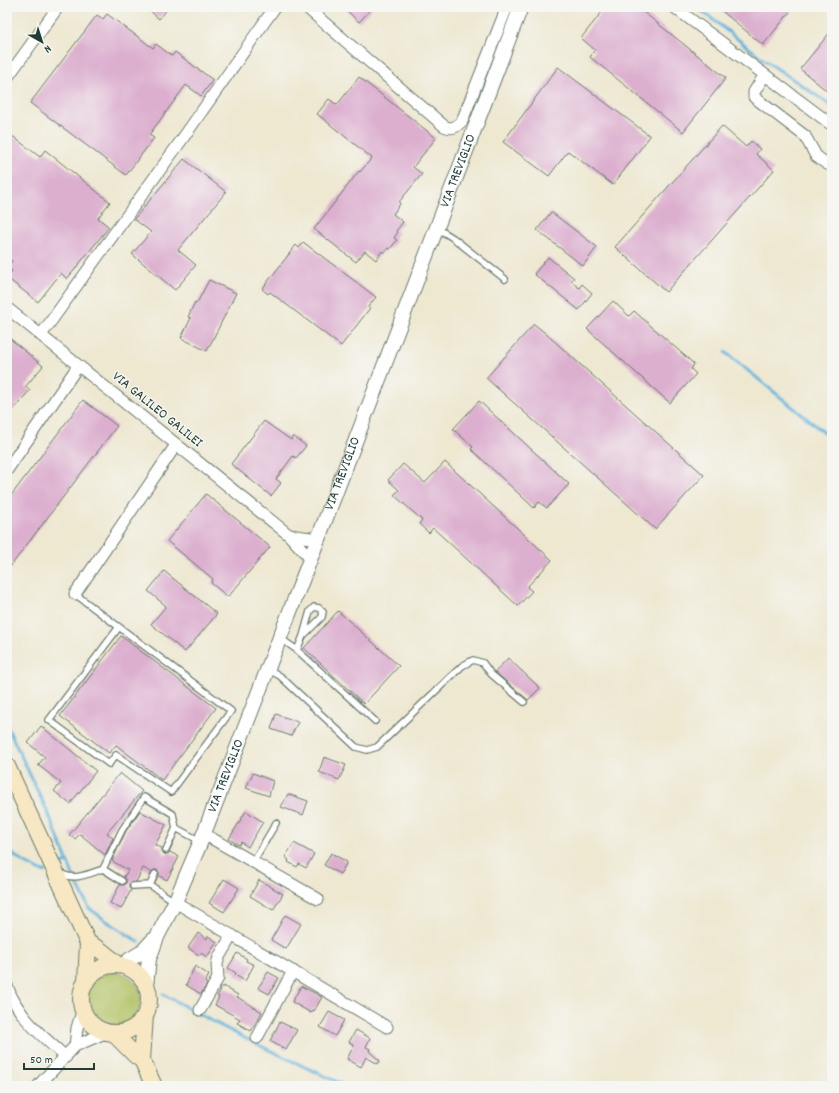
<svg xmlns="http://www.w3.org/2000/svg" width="839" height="1093" font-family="Dekko,sans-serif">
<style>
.green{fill:#b2c366;stroke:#68804d}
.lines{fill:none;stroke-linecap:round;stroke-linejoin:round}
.stream{stroke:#63b4de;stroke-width:3}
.building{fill:#dcafcf}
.service-casing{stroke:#67796b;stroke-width:8}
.minor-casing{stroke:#67796b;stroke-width:13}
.tertiary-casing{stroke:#67796b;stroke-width:16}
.secondary-casing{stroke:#67796b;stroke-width:18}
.path{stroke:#67796b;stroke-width:1.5;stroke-dasharray:1 3;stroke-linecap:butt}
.service{stroke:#fff;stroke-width:5.5}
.minor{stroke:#fff;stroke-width:11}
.tertiary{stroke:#fff;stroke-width:14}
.secondary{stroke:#f7e8c3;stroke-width:16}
.labels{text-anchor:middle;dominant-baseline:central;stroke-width:3;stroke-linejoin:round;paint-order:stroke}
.street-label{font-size:14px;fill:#1f3d34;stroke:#f6f6f2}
</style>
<rect width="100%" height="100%" fill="#f6f6f2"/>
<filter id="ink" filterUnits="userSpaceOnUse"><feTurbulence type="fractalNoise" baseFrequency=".025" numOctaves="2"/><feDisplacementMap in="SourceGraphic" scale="8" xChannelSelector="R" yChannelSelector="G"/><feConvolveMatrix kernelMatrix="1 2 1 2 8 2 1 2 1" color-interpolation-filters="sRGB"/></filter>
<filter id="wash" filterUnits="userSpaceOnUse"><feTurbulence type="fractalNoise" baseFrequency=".012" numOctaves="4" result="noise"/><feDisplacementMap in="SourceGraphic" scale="16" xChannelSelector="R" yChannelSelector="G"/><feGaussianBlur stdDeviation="0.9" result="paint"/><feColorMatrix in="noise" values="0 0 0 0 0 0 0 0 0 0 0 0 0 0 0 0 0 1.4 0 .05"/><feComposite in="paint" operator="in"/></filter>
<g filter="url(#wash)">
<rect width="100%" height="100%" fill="#eee8d1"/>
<!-- green -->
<path class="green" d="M87 999a27 27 0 1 1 54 0a27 27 0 1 1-54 0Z"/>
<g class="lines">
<!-- stream -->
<path class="stream" d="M697,7L763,59L832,106
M725,352L832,439
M7,726L49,815L75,880L89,908L105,920L139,942
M7,850L23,862L43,872L46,871
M62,864L68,862
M163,994C223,1029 284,1058 347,1086"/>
</g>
<g id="blocks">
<!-- building -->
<path class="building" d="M146,7H169L159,19Z
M343,7H373L359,22Z
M606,7H617L623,12L627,7H637L726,78L683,132L590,57L595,50L581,38Z
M717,7H794L763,45Z
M107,14L153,48L156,44L172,56L175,52L213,80L201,96L186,85L149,135L154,138L126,175L30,103L97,15L103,19Z
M832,30V95L800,69Z
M558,67L650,136L613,185L568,151L549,176L503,142Z
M359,77L436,138L413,167L422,174L399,202L400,204L393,214L403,222L396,231L398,232L394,238L397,240L390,249L388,248L384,253L382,251L376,260L365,251L356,262L314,229L359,171L360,172L372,158L317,114L329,99L337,105Z
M722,126L746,147L751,141L760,149L756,154L774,170L666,292L615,247Z
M7,132L40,157L45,150L110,202L98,218L109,227L67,279L61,273L38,302L7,278L12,271L7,267L12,261L7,258Z
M184,159L226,192L178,250L196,265L175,290L132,254L151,232L134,219Z
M551,212L597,247L583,266L537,230Z
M303,242L376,297L368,307L370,308L341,346L270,292L268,294L262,289L296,245L299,248Z
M548,257L574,278L571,281L579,288L582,284L592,293L579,310L534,274Z
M209,280L236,293L207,351L181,338L191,318L188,317L195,302L197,303Z
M613,301L629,316L634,311L694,364L691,369L696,374L670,403L587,329Z
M534,324L544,332L704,475L655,529L486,378Z
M7,336L43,366L25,387L30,390L13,410L7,405Z
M83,400L117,426L7,571V501Z
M479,401L569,484L547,508L539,502L534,508L471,449L473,447L453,429Z
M264,421L291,440L293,436L306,446L296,458L293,456L276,479L281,483L271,496L231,464Z
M445,462L552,560L527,587L532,591L518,606L433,528L429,533L419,524L422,520L394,495L399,490L388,480L403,464L425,483Z
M206,494L270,547L228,597L211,583L213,579L167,541Z
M164,571L217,614L185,652L151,624L166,606L148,591Z
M338,611L399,666L364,704L304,648Z
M121,636L216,708L162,780L116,745L109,753L60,716Z
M508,658L540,688L528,700L495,672Z
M276,714L298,722L291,736L271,729Z
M41,726L96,771L70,804L54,791L61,783L38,765L45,757L28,743Z
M324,757L346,765L339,780L319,772Z
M120,773L142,791L107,833L113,838L105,855L80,834L75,839L69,835Z
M253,773L273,781L269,796L246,788Z
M288,794L308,801L303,815L281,807Z
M140,811L166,825L155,845L162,848V851L164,854H167L170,852L179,857L167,880L159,876V873L157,870H154L151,872L143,868L136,882L129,884V887L131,890L121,909L110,903L120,885H124L126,883V879L124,877L128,870L112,861L126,831Z
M246,811L263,822L248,847L241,842L239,845L229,839Z
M294,843L314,854L306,868L299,864L297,867L288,862L289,860L285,857Z
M331,853L347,862L340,874L324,865Z
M224,879L239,888L224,912L209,903Z
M259,880L283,894L273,910L250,896Z
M285,915L301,924L286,949L271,940Z
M198,933L207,939L208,936L217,942L207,957L201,953L199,955L188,948Z
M237,953L247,959L246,961L254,965L245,981L235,975L236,973L228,968Z
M195,966L209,975L205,982L207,984L201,994L186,985Z
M268,972L279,978L269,994L258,988Z
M223,986L238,995L237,997L262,1012L251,1031L237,1023L240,1019L215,1005L219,997L217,996Z
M301,986L322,997L314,1011L313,1010L311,1013L292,1002Z
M329,1012L344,1020L335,1036L320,1027Z
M280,1022L297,1030L286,1050L270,1041Z
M356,1030L370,1038L366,1047L370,1049L369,1051L380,1061L378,1064L366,1057L361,1067L347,1059L354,1045L349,1042Z"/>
</g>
</g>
<g filter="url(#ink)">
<use href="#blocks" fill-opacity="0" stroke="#67796b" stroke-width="1"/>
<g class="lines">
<!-- service casing -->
<g class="service-casing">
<path id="service" d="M437,228L453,238L505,279
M75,594L119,627L49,720L109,764L116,755L171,792L231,711L119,627
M280,638L297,650L375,721
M297,650L303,636L322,617L323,612L319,608L314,607L310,611L303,636
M268,669L280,676L356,747L367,750L377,747L462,666L473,660L483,663L491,674L524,702
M166,850L176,828L200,841
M253,862L276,823
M59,872C72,882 89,874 103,869
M155,874L150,885L174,901
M122,881L103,869L122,830L144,797L173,814L176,828
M133,886L150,885"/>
</g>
<!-- minor casing -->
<g class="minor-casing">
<path id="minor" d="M306,7L444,126C452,130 456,127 462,121L507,7
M674,7L832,125
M764,76L754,92V97L805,136L816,156L827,164L832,165
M7,78L58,7
M7,308L289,535L310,558
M41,335L183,138L275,7
M7,470L78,366
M289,535L318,539
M75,594L176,445
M204,834L318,899
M175,902L387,1027
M7,986C18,1017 42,1036 66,1057
M200,1010L218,978L217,964L219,957L232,935
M257,1038L293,971
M75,1046L77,1028L83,1009
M38,1086L75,1046L107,1032"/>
</g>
<!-- tertiary casing -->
<g class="tertiary-casing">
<g id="tertiary">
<path d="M123,966L129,960L142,952L153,940"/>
<path id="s1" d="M146,985L149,959L157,937L175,902L201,841L318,539L521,7"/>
</g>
</g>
<!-- secondary casing -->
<g class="secondary-casing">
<path id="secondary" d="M7,766L88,943L86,982
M88,943L99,949L119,965
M81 999a34 34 0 1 1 68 0a34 34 0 1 1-68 0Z
M145,1015L142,1060L154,1086
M113,1033L136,1056L142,1060"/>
</g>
<!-- path -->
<path class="path" d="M155,992L157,1001L156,1008"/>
<!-- service -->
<use href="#service" class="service"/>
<!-- minor -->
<use href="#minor" class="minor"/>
<!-- tertiary -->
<use href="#tertiary" class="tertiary"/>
<!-- secondary -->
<use href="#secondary" class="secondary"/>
</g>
</g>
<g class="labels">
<!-- street labels -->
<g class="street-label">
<text stroke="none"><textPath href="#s1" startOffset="873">VIA TREVIGLIO</textPath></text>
<text transform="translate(157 410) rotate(39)">VIA GALILEO GALILEI</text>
<text stroke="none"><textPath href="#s1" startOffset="549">VIA TREVIGLIO</textPath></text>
<text stroke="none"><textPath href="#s1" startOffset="225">VIA TREVIGLIO</textPath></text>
</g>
</g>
<!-- margin -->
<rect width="839" height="1093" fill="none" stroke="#f6f6f2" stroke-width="24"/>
<!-- north arrow -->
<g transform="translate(42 42) rotate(141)" stroke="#f6f6f2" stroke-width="3" paint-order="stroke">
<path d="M0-3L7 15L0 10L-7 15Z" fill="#1f3d34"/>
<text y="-6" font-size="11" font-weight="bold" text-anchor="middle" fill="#1f3d34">N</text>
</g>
<!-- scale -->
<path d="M24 1063v6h70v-6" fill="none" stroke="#1f3d34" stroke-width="2"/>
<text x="30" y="1063" font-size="12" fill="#1f3d34" stroke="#f6f6f2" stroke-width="3" paint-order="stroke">50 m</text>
</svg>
